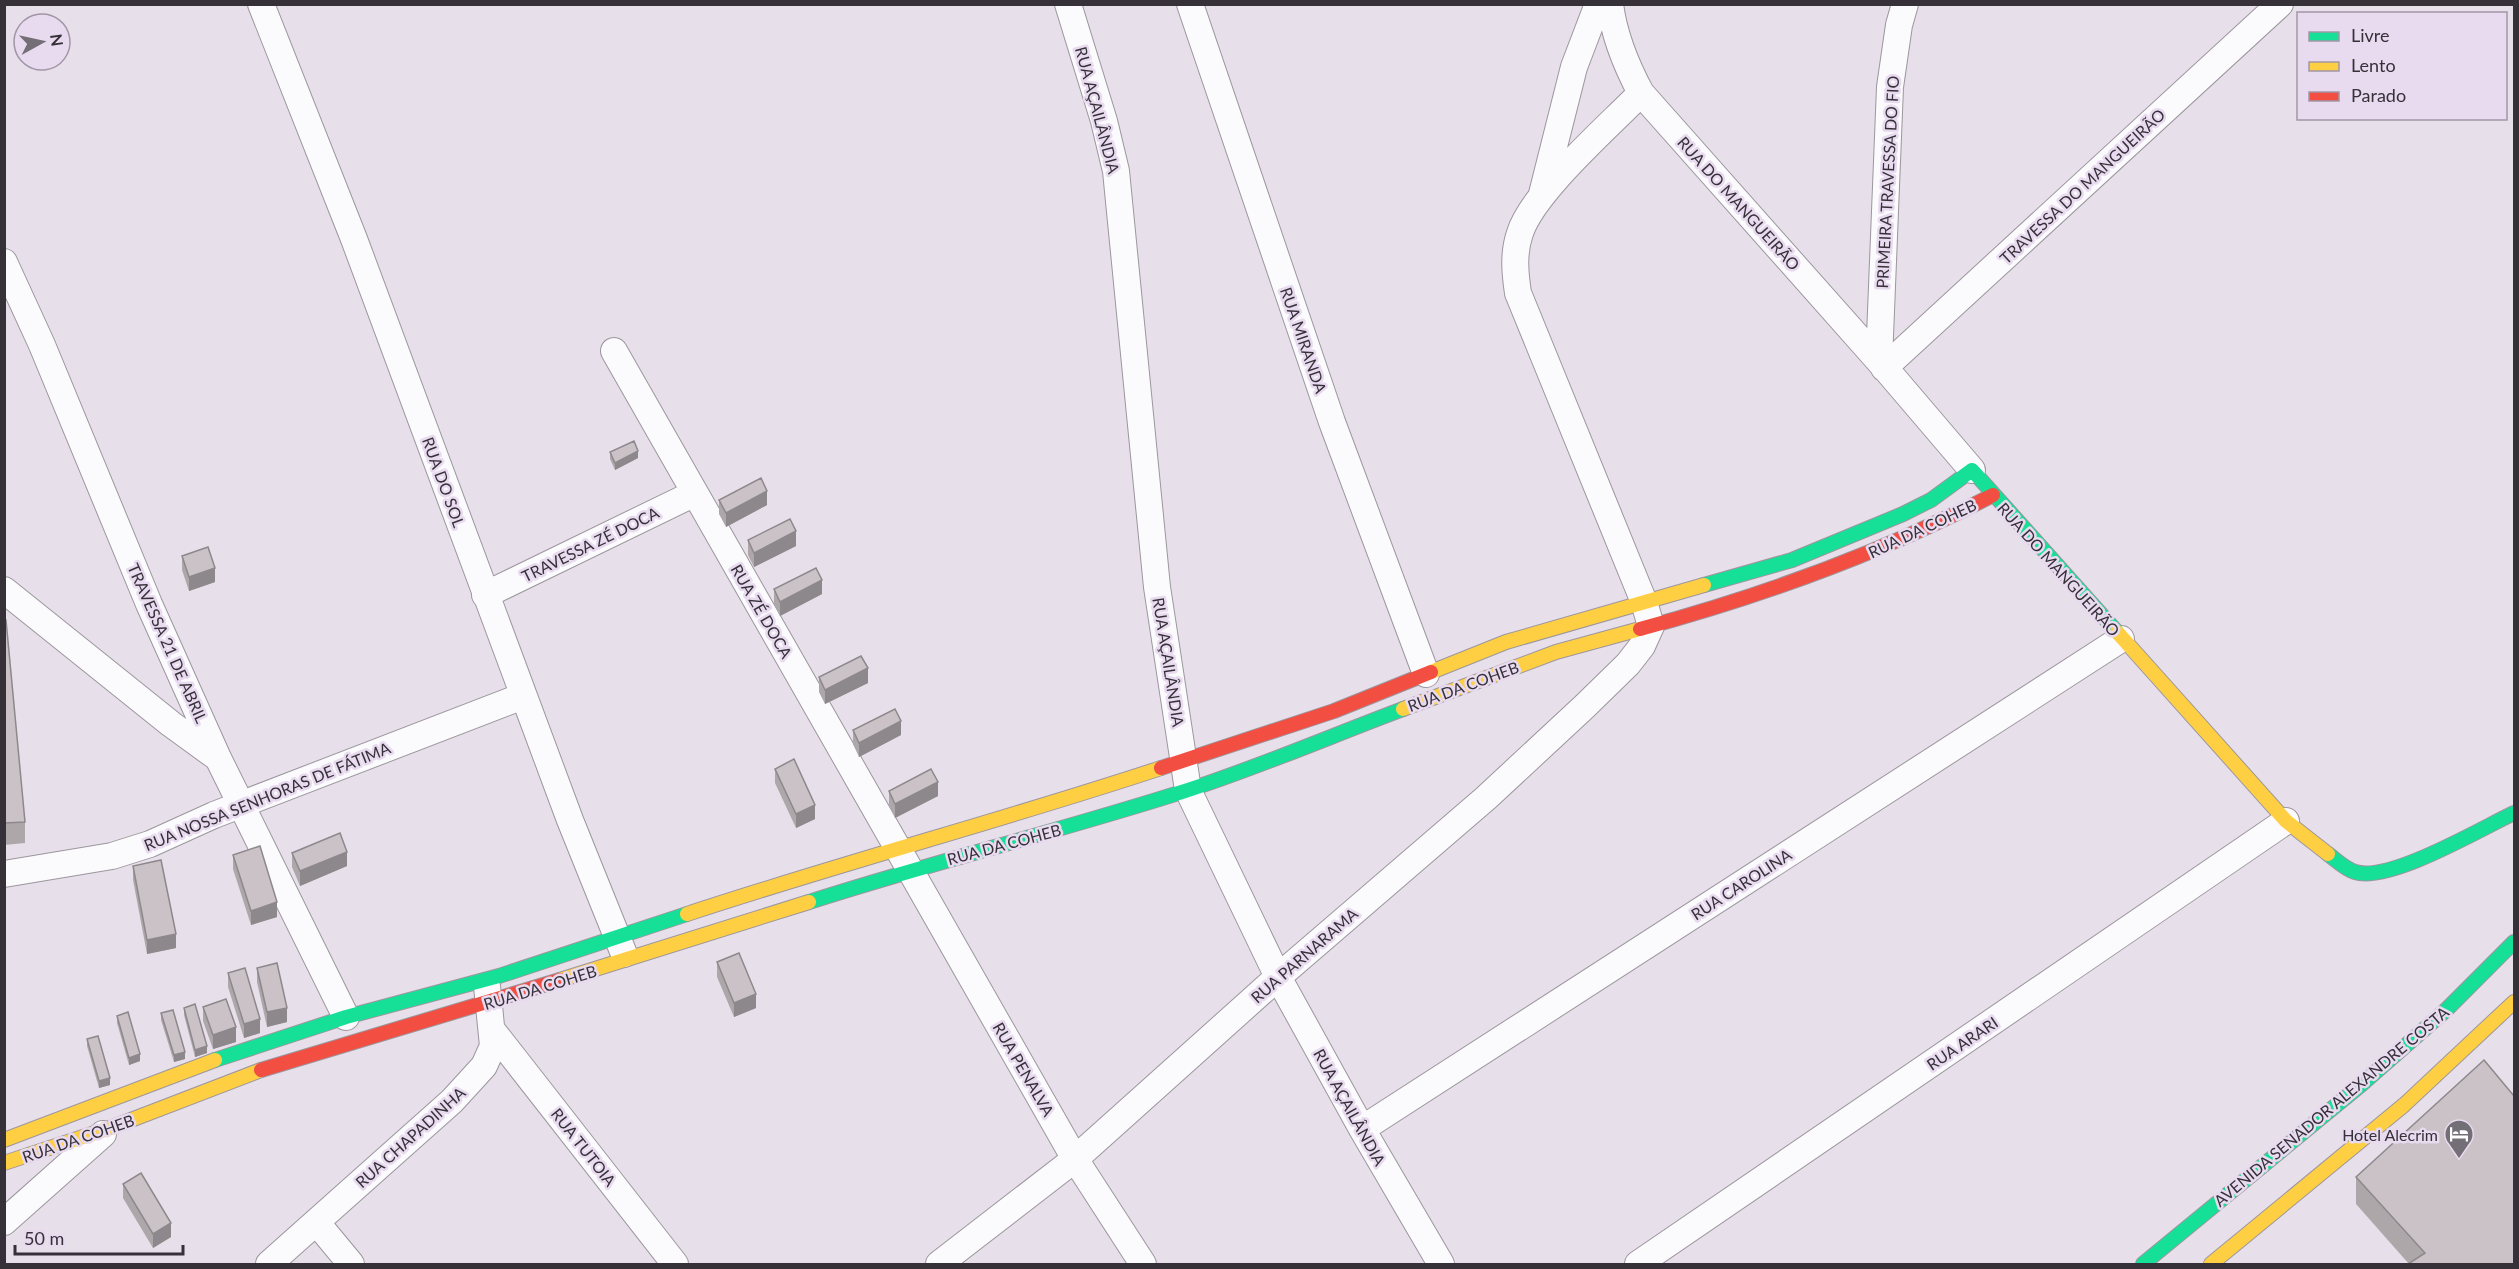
<svg xmlns="http://www.w3.org/2000/svg" width="2519" height="1269" font-family="Lato,sans-serif">
<style>
.lines{fill:none;stroke-linecap:round;stroke-linejoin:round}
.street-casing{stroke:#9c969e;stroke-width:28}
.fast-casing{stroke:#9c969e;stroke-width:16}
.slow-casing{stroke:#9c969e;stroke-width:16}
.jam-casing{stroke:#9c969e;stroke-width:16}
.street{stroke:#fbfafc;stroke-width:26}
.fast{stroke:#16e098;stroke-width:14}
.slow{stroke:#ffcf43;stroke-width:14}
.jam{stroke:#f24e42;stroke-width:14}
.wall{fill:#aea7aa}
.shaded-wall{fill:#8d888b}
.building{fill:#cac2c6;stroke:#8d888b;stroke-width:1.5}
.labels{text-anchor:middle;dominant-baseline:central;stroke-width:5;stroke-linejoin:round;paint-order:stroke}
.street-label{font-size:16px;fill:#363139;stroke:#e8daef}
.poi-label{font-size:16px;fill:#363139;stroke:#e8daef;text-anchor:end}
</style>
<rect width="100%" height="100%" fill="#e7dfea"/>
<g class="lines">
<!-- street casing -->
<g class="street-casing">
<path id="street" d="M261,4L354,239L570,820L624,954
M1068,4L1104,121L1116,171L1157,587L1188,790L1278,977L1362,1129L1441,1264
M1190,4L1332,422L1426,674
M1641,93L1879,361L1972,470
M1542,194L1574,67L1598,4
M4,262L42,345L149,604L218,758L346,1017
M614,351L1075,1159L1143,1264
M1879,361L1890,87L1899,25L1905,4
M1884,368L2280,4
M4,590L171,724L215,756
M485,595L695,493
M4,874L112,856L150,844L214,815L523,696
M492,1030L675,1264
M1362,1129L2121,639
M4,1222L103,1134
M317,1223L351,1264
M269,1264L452,1101L484,1066L493,1046L487,986
M939,1264L1075,1159L1278,977L1486,798L1585,706L1628,664L1642,646L1651,626L1644,602L1518,293C1515,273 1513,253 1520,233C1533,192 1609,126 1641,93C1626,65 1614,36 1610,4
M1638,1264L2286,821"/>
</g>
<!-- fast casing -->
<g class="fast-casing">
<path id="fast" d="M1704,585L1792,560L1903,514L1931,500L1972,470L2117,632
M2328,854C2336,860 2345,869 2355,872C2389,883 2480,829 2514,813
M809,902C933,862 1060,831 1185,791C1259,767 1331,736 1403,709
M215,1060L346,1017L499,976L687,914
M2143,1264L2362,1084L2445,1011L2514,942"/>
</g>
<!-- slow casing -->
<g class="slow-casing">
<path id="slow" d="M2117,632L2286,821L2328,854
M1431,672L1506,642L1704,585
M1403,709L1556,652L1640,629
M687,914C844,862 1004,820 1161,768
M560,980L809,902
M4,1140L215,1060
M4,1163L110,1128L261,1070
M2211,1264L2404,1105L2514,1002"/>
</g>
<!-- jam casing -->
<g class="jam-casing">
<path id="jam" d="M1640,629C1762,596 1881,553 1993,495
M1161,768L1334,711L1431,672
M261,1070L560,980"/>
</g>
<!-- street -->
<use href="#street" class="street"/>
<!-- fast -->
<use href="#fast" class="fast"/>
<!-- slow -->
<use href="#slow" class="slow"/>
<!-- jam -->
<use href="#jam" class="jam"/>
</g>
<!-- wall -->
<path class="wall" d="M610,452L638,458L615,470L610,459Z
M719,500L767,505L726,527L719,514Z
M748,540L796,546L754,567L748,555Z
M182,556L215,582L189,591L182,570Z
M774,589L822,594L780,616L774,604Z
M4,620L25,822V843L4,845Z
M819,677L868,683L825,704L819,692Z
M853,730L901,735L859,757L853,744Z
M775,769L815,819L796,828L775,783Z
M889,791L938,796L895,818L889,805Z
M292,853L347,866L300,886L292,867Z
M233,855L277,917L251,925L233,869Z
M133,866L176,948L147,954L133,880Z
M717,962L756,1008L734,1017L717,977Z
M257,968L287,1022L267,1027L257,982Z
M228,973L260,1033L244,1038L228,987Z
M203,1007L236,1042L213,1049L203,1021Z
M184,1008L207,1053L195,1057L184,1015Z
M161,1013L185,1059L174,1062L161,1020Z
M117,1016L140,1061L129,1065L117,1023Z
M87,1039L110,1085L99,1088L87,1046Z
M2356,1177L2514,1264H2409L2356,1204Z
M123,1184L171,1237L153,1248L123,1198Z"/>
<!-- shaded-wall -->
<path class="shaded-wall" d="M638,451V458L615,470V463Z
M767,491V505L726,527V513Z
M796,531V546L754,567V553Z
M215,568V582L189,591V577Z
M822,580V594L780,616V602Z
M868,668V683L825,704V690Z
M901,721V735L859,757V743Z
M938,782V796L895,818V804Z
M815,805V819L796,828V814Z
M347,852V866L300,886V871Z
M277,902V917L251,925V911Z
M176,934V948L147,954V940Z
M756,994V1008L734,1017V1003Z
M287,1008V1022L267,1027V1012Z
M260,1019V1033L244,1038V1024Z
M236,1027V1042L213,1049V1035Z
M207,1046V1053L195,1057V1050Z
M185,1052V1059L174,1062V1055Z
M140,1054V1061L129,1065V1058Z
M110,1078V1085L99,1088V1081Z
M171,1223V1237L153,1248V1234Z"/>
<!-- building -->
<path class="building" d="M634,441L638,451L615,463L610,452Z
M761,478L767,491L726,513L719,500Z
M790,519L796,531L754,553L748,540Z
M208,547L215,568L189,577L182,556Z
M816,568L822,580L780,602L774,589Z
M4,620H6L25,822L4,823Z
M861,656L868,668L825,690L819,677Z
M895,709L901,721L859,743L853,730Z
M794,759L815,805L796,814L775,769Z
M931,769L938,782L895,804L889,791Z
M340,833L347,852L300,871L292,853Z
M260,846L277,902L251,911L233,855Z
M161,860L176,934L147,940L133,866Z
M739,953L756,994L734,1003L717,962Z
M277,963L287,1008L267,1012L257,968Z
M245,968L260,1019L244,1024L228,973Z
M226,999L236,1027L213,1035L203,1007Z
M195,1004L207,1046L195,1050L184,1008Z
M173,1010L185,1052L174,1055L161,1013Z
M128,1012L140,1054L129,1058L117,1016Z
M98,1036L110,1078L99,1081L87,1039Z
M2484,1060L2514,1096V1264H2408L2425,1253L2356,1177Z
M141,1173L171,1223L153,1234L123,1184Z"/>
<!-- icons -->
<defs>
<g id="hotel-pin" transform="scale(1.5)"><path d="M0 17L-7.5 6A9.5 9.5 0 1 1 7.5 6Z" fill="#746e77" stroke="#e8daef"/><path d="M-6-4.5h1.5V1H6V5H4.5V3h-9V5H-6ZM-4 0a1.8 1.8 0 1 1 3.6 0ZM.5 0V-2.5h3Q6-2.5 6 0Z" fill="#fff"/></g>
</defs>
<g fill-rule="evenodd">
<use href="#hotel-pin" x="2459" y="1134"/>
</g>
<g class="labels">
<!-- street labels -->
<g class="street-label">
<text transform="translate(1098 110) rotate(75)">RUA AÇAILÂNDIA</text>
<text transform="translate(1887 182) rotate(-87)">PRIMEIRA TRAVESSA DO FIO</text>
<text transform="translate(2082 186) rotate(-43)">TRAVESSA DO MANGUEIRÃO</text>
<text transform="translate(1739 203) rotate(48)">RUA DO MANGUEIRÃO</text>
<text transform="translate(1304 340) rotate(71)">RUA MIRANDA</text>
<text transform="translate(444 482) rotate(70)">RUA DO SOL</text>
<text transform="translate(1922 528) rotate(-25)">RUA DA COHEB</text>
<text transform="translate(590 544) rotate(-26)">TRAVESSA ZÉ DOCA</text>
<text transform="translate(2059 569) rotate(48)">RUA DO MANGUEIRÃO</text>
<text transform="translate(762 611) rotate(60)">RUA ZÉ DOCA</text>
<text transform="translate(168 643) rotate(66)">TRAVESSA 21 DE ABRIL</text>
<text transform="translate(1169 662) rotate(81)">RUA AÇAILÂNDIA</text>
<text transform="translate(1463 686) rotate(-20)">RUA DA COHEB</text>
<text transform="translate(267 796) rotate(-22)">RUA NOSSA SENHORAS DE FÁTIMA</text>
<text transform="translate(1004 844) rotate(-15)">RUA DA COHEB</text>
<text transform="translate(1741 884) rotate(-33)">RUA CAROLINA</text>
<text transform="translate(1304 955) rotate(-41)">RUA PARNARAMA</text>
<text transform="translate(540 987) rotate(-17)">RUA DA COHEB</text>
<text transform="translate(1962 1043) rotate(-34)">RUA ARARI</text>
<text transform="translate(1024 1069) rotate(60)">RUA PENALVA</text>
<text transform="translate(2331 1106) rotate(-40)">AVENIDA SENADOR ALEXANDRE COSTA</text>
<text transform="translate(1350 1107) rotate(61)">RUA AÇAILÂNDIA</text>
<text transform="translate(410 1137) rotate(-42)">RUA CHAPADINHA</text>
<text transform="translate(78 1138) rotate(-19)">RUA DA COHEB</text>
<text transform="translate(584 1147) rotate(52)">RUA TUTOIA</text>
</g>
<!-- poi labels -->
<g class="poi-label">
<text x="2438" y="1134">Hotel Alecrim</text>
</g>
</g>
<!-- border -->
<rect width="2519" height="1269" fill="none" stroke="#363139" stroke-width="12"/>
<!-- legend -->
<rect x="2297" y="12" width="210" height="108" fill="#e8daef" stroke="#a196a6" stroke-width="1.5"/>
<rect x="2309" y="32" width="30" height="9" fill="#16e098" stroke="#a196a6" stroke-width="1.5"/>
<text x="2351" y="42" font-size="18" fill="#363139">Livre</text>
<rect x="2309" y="62" width="30" height="9" fill="#ffcf43" stroke="#a196a6" stroke-width="1.5"/>
<text x="2351" y="72" font-size="18" fill="#363139">Lento</text>
<rect x="2309" y="92" width="30" height="9" fill="#f24e42" stroke="#a196a6" stroke-width="1.5"/>
<text x="2351" y="102" font-size="18" fill="#363139">Parado</text>
<!-- north arrow -->
<g transform="translate(42 42) rotate(82)"><circle r="28" fill="#e8daef" stroke="#a196a6" stroke-width="1.5"/>
<path d="M0-4.5L10 22L0 15L-10 22Z" fill="#746e77"/>
<text y="-9" font-size="16" font-weight="bold" text-anchor="middle" fill="#363139">N</text>
</g>
<!-- scale -->
<path d="M15 1245v9h168v-9" fill="none" stroke="#363139" stroke-width="3"/>
<text x="24" y="1245" font-size="18" fill="#363139" stroke="#e8daef" stroke-width="4.5" paint-order="stroke">50 m</text>
</svg>
